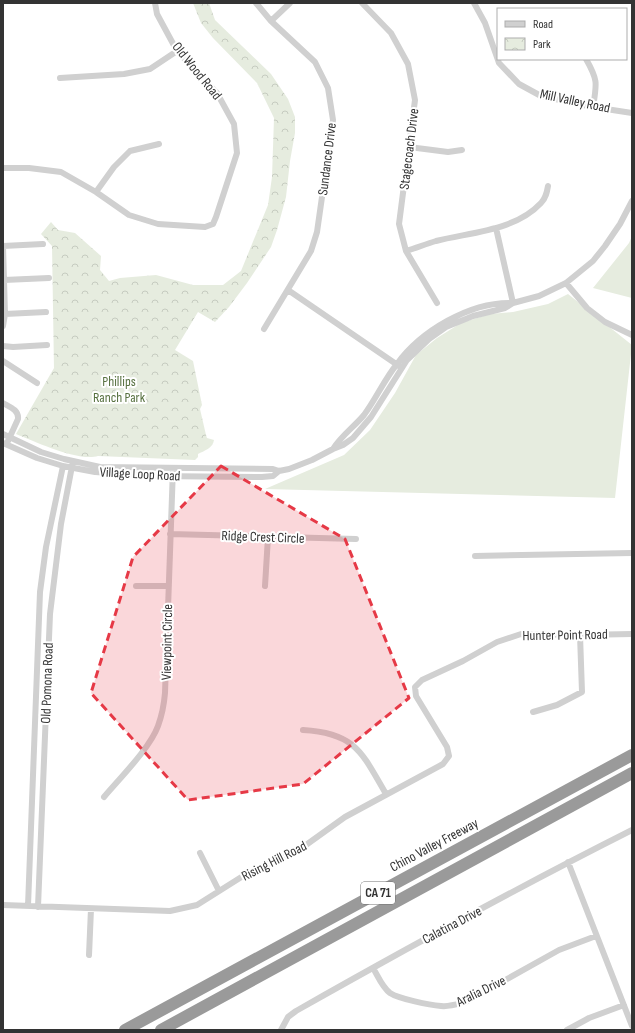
<svg xmlns="http://www.w3.org/2000/svg" width="635" height="1033" font-family="'Sofia Sans Condensed',sans-serif">
<style>
.green{fill:#e6ecdf}
.park{fill:url(#park-crowns)}
.lines{fill:none;stroke-linecap:round;stroke-linejoin:round}
.minor{stroke:#d0d0d0;stroke-width:6}
.motorway{stroke:#9a9a9a;stroke-width:12}
.marked{fill:#e63946;fill-opacity:0.2;stroke:#e63946;stroke-width:3;stroke-dasharray:8 5;stroke-linejoin:round}
.labels{text-anchor:middle;dominant-baseline:central;stroke-width:4;stroke-linejoin:round;paint-order:stroke}
.shield{fill:#fff;stroke:#707070;stroke-width:1}
.shield-label{font-size:13px;font-weight:bold;fill:#333}
.street-label{font-size:14px;fill:#333;stroke:#fff}
.park-label{font-size:14px;fill:#56703f;stroke:#fff}
</style>
<defs>
<pattern id="park-crowns" width="20" height="18" patternUnits="userSpaceOnUse"><rect width="20" height="18" fill="#e6ecdf"/><path d="M2 6a3 3 0 1 1 6 0M12 15a3 3 0 1 1 6 0" fill="none" stroke="#c6cbc0"/></pattern>
</defs>
<rect width="100%" height="100%" fill="#fff"/>
<!-- green -->
<path class="green" d="M632,236V298L593,288L629,243Z
M568,294L632,345L615,498L265,489L344,455L370,430L395,393L416,355L437,338L461,323L490,314L513,312L548,304Z"/>
<!-- park -->
<path class="park" d="M193,3H209L215,20L271,74L288,99L295,117V133L290,161L286,197L277,230L271,247L247,283L229,307L215,322L198,312L175,350L193,361L202,405L200,409L206,435L207,438L214,440C213,448 204,451 198,454V457L195,460L98,456C79,462 36,442 16,434L54,368L52,246L41,234L51,222L58,230L75,233L101,256L100,270L109,281L120,278L156,275L193,285H223L241,271L268,205L272,177L274,118L257,83L213,38L201,23Z"/>
<g class="lines">
<!-- minor -->
<path class="minor" d="M256,3L271,21L315,62L328,88L333,120L317,232L311,251L264,329
M362,3L391,33L408,64L415,100L399,224L406,251L437,303
M474,3L485,23L499,63L519,84L541,96L593,107L632,113
M271,21L290,3
M586,59C598,80 597,83 593,107
M60,78L124,74L150,69L177,51
M409,147L448,152L462,150
M3,168H29L61,172L96,192L129,215L158,224L205,227L213,224L216,217L237,153L234,124L217,93L177,51L157,14L155,3
M96,192L114,167L130,151L159,144
M496,228L513,303
M3,246L43,244
M406,251C416,248 426,244 436,241C471,232 515,231 541,203C546,198 547,192 548,186
M4,280L49,278
M566,283L587,308L605,322L632,335
M288,290L399,366
M5,314L46,312
M3,326L5,314L3,246
M3,346L13,347L47,345
M3,361L37,383
M3,403C10,407 19,410 18,419L8,441
M3,434L41,452L64,459L100,467L273,469L279,471L289,469L312,460L333,449L343,445L353,438L371,417L407,360L429,339L446,327L473,316L505,308L513,303L539,296L566,283L593,261L605,246L620,224L632,201
M3,443L37,458L63,466L95,472L152,476L262,477L273,476L279,471
M333,449C341,436 354,427 364,415C376,399 384,380 397,364C421,331 470,302 511,303
M170,534L356,539
M475,556L632,553
M136,586H168
M265,586L268,537
M533,712L557,705L582,692L580,635
M303,730C356,733 362,753 386,794
M104,797C120,778 150,748 158,726C162,715 164,705 165,693L173,468
M200,853L219,891
M568,862L632,1026
M3,905L170,911L197,905L243,876L299,850L345,817L443,764L449,756L447,747L416,696L415,687L422,680L463,661L497,642L521,634L580,635L632,634
M28,906L40,592L46,547L63,466
M38,907L50,614L61,524L73,461
M89,955L91,909
M373,968C378,976 382,987 390,993C399,999 430,1005 441,1006C450,1007 458,1004 466,1002L559,950L596,936
M281,1030L288,1017L296,1011C407,948 519,887 632,830
M567,1030L589,1018L624,1005"/>
<!-- motorway -->
<path class="motorway" d="M125,1030L632,755
M161,1030L632,773"/>
</g>
<!-- marked area -->
<path class="marked" d="M221,466L345,539L409,698L303,784L188,800L91,693L133,557Z"/>
<g class="labels">
<!-- shield labels -->
<rect class="shield" x="361" y="882" width="34" height="22" rx="3"/>
<g class="shield-label">
<text x="378" y="893">CA 71</text>
</g>
<!-- street labels -->
<g class="street-label">
<text transform="translate(197 71) rotate(51)">Old Wood Road</text>
<text transform="translate(575 101) rotate(12)">Mill Valley Road</text>
<text transform="translate(409 149) rotate(-83)">Stagecoach Drive</text>
<text transform="translate(327 159) rotate(-83)">Sundance Drive</text>
<text transform="translate(140 474) rotate(3)">Village Loop Road</text>
<text transform="translate(263 537) rotate(2)">Ridge Crest Circle</text>
<text transform="translate(565 635) rotate(-1)">Hunter Point Road</text>
<text transform="translate(167 642) rotate(-89)">Viewpoint Circle</text>
<text transform="translate(47 683) rotate(-88)">Old Pomona Road</text>
<text transform="translate(434 845) rotate(-28)">Chino Valley Freeway</text>
<text transform="translate(274 861) rotate(-27)">Rising Hill Road</text>
<text transform="translate(452 925) rotate(-28)">Calatina Drive</text>
<text transform="translate(481 991) rotate(-26)">Aralia Drive</text>
</g>
<!-- park labels -->
<g class="park-label">
<text x="119" y="381">Phillips<tspan x="119" dy="16">Ranch Park</tspan></text>
</g>
</g>
<!-- border -->
<rect width="635" height="1033" fill="none" stroke="#333333" stroke-width="8"/>
<!-- legend -->
<rect x="497" y="8" width="130" height="52" fill="#ffffff" stroke="#adadad"/>
<rect x="505" y="21" width="20" height="6" fill="#d0d0d0" stroke="#adadad"/>
<text x="533" y="28" font-size="12" fill="#333333">Road</text>
<rect x="505" y="38" width="20" height="12" fill="url(#park-crowns)" stroke="#adadad"/>
<text x="533" y="48" font-size="12" fill="#333333">Park</text>
</svg>
